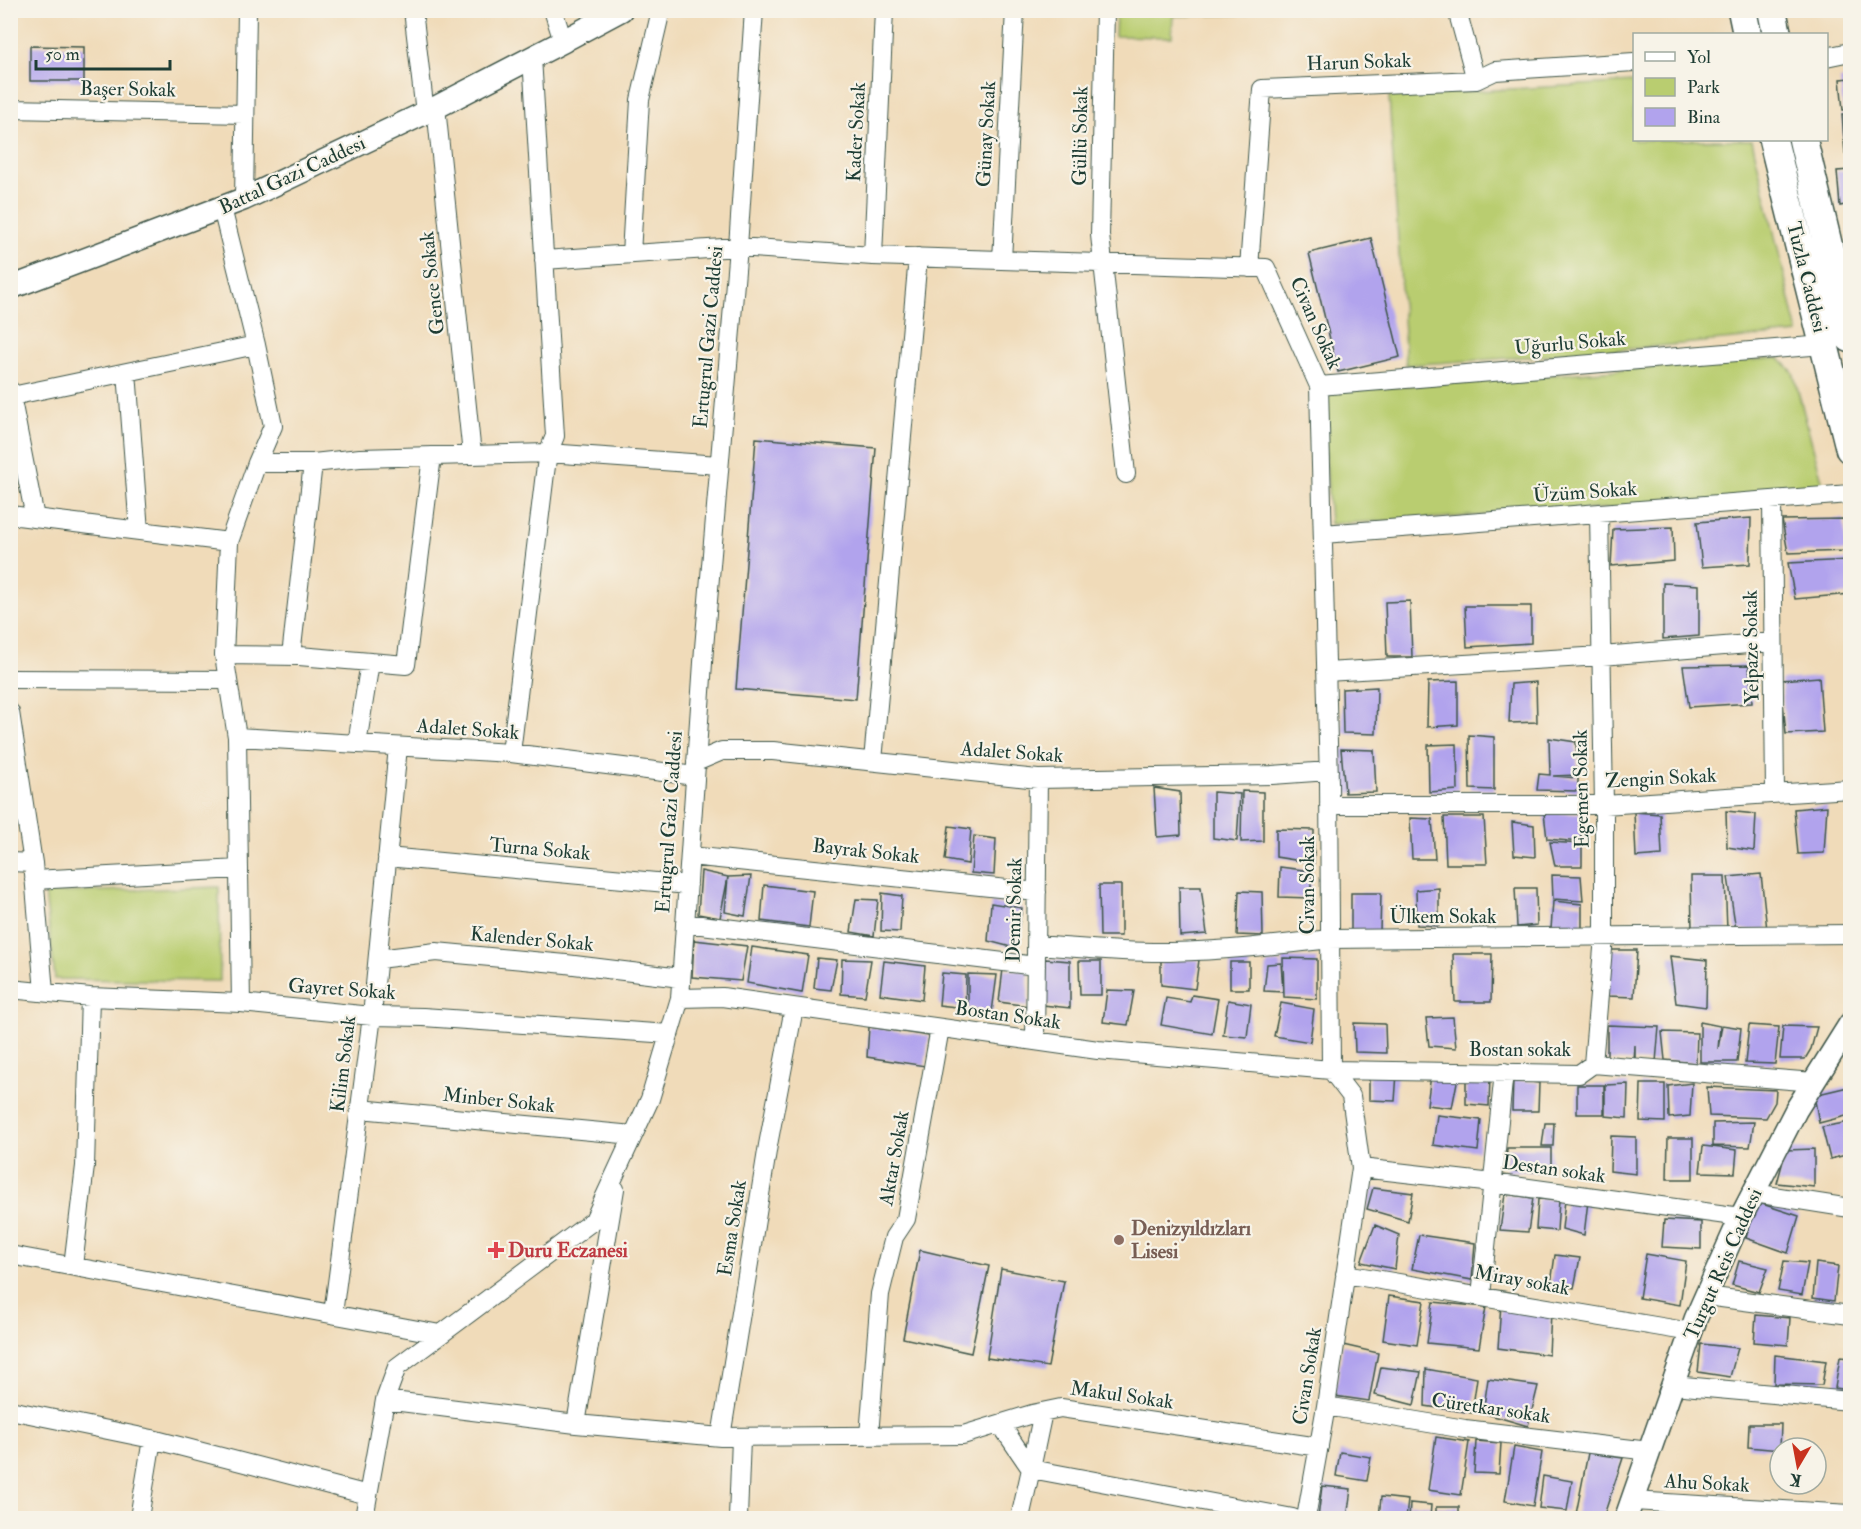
<svg xmlns="http://www.w3.org/2000/svg" width="1861" height="1529" font-family="'IM FELL Double Pica',serif">
<style>
.green{fill:#b9cd70;stroke:#6c8552;stroke-width:1.5}
.building{fill:#b1a3ed}
.lines{fill:none;stroke-linecap:round;stroke-linejoin:round}
.minor-casing{stroke:#3e5548;stroke-width:20}
.tertiary-casing{stroke:#3e5548;stroke-width:25}
.primary-casing{stroke:#3e5548;stroke-width:31}
.minor{stroke:#fff;stroke-width:18}
.tertiary{stroke:#fff;stroke-width:22}
.primary{stroke:#fff;stroke-width:28}
.education-dot{fill:#8d6e63;stroke:#f7f3e8;stroke-width:2}
.health-dot{fill:#e0444e;stroke:#f7f3e8;stroke-width:2}
.labels{text-anchor:middle;dominant-baseline:central;stroke-width:4.5;stroke-linejoin:round;paint-order:stroke}
.street-label{font-size:20px;fill:#1f3d34;stroke:#f7f3e8}
.education-label{font-size:20px;font-weight:bold;fill:#785e54;stroke:#f7f3e8;text-anchor:start}
.health-label{font-size:20px;font-weight:bold;fill:#be3a42;stroke:#f7f3e8;text-anchor:start}
</style>
<rect width="100%" height="100%" fill="#f7f3e8"/>
<filter id="ink" filterUnits="userSpaceOnUse"><feTurbulence type="fractalNoise" baseFrequency=".0167" numOctaves="2"/><feDisplacementMap in="SourceGraphic" scale="12" xChannelSelector="R" yChannelSelector="G"/><feConvolveMatrix kernelMatrix="1 2 1 2 8 2 1 2 1" color-interpolation-filters="sRGB"/></filter>
<filter id="wash" filterUnits="userSpaceOnUse"><feTurbulence type="fractalNoise" baseFrequency=".008" numOctaves="4" result="noise"/><feDisplacementMap in="SourceGraphic" scale="24" xChannelSelector="R" yChannelSelector="G"/><feGaussianBlur stdDeviation="1.35" result="paint"/><feColorMatrix in="noise" values="0 0 0 0 0 0 0 0 0 0 0 0 0 0 0 0 0 1.4 0 .05"/><feComposite in="paint" operator="in"/></filter>
<g filter="url(#wash)">
<rect width="100%" height="100%" fill="#f0dbb9"/>
<!-- green -->
<path class="green" d="M1116,11L1248,10V14L1173,16L1172,37L1115,36Z
M1634,82V140H1752L1798,333L1586,353L1406,365L1389,96Z
M1779,358L1793,372L1826,496L1330,524L1322,392Z
M219,887L220,981L55,979L45,893Z"/>
<g id="blocks">
<!-- building -->
<path class="building" d="M30,46L84,47V81H30Z
M1850,78V110H1843L1840,79Z
M1842,114H1850V154H1845Z
M1850,170V204L1840,206L1837,171Z
M1371,238L1400,357L1338,372L1309,253Z
M756,438L876,448L856,699L736,689Z
M10,464L18,465L14,500H10Z
M1751,518L1750,564L1702,567L1697,522Z
M1844,519L1846,551L1788,553L1782,520Z
M1673,527L1674,561L1611,566L1613,529Z
M1850,560V594L1795,599L1788,563Z
M1663,583L1699,585V636L1663,639Z
M1410,601L1412,657H1387L1385,602Z
M1465,606H1531V643L1467,647Z
M1749,665L1752,703L1689,707L1683,666Z
M1819,677L1823,732L1786,734L1781,680Z
M1458,681V725L1427,727L1428,682Z
M1536,682L1537,722L1509,723L1511,684Z
M1377,687L1376,734L1343,733L1342,689Z
M1469,735L1494,737V790L1470,789Z
M1549,738L1576,742L1578,775L1553,776L1578,778V791L1537,790L1539,774L1550,775Z
M1457,744L1458,790L1429,792L1428,745Z
M1341,749L1374,750L1376,792L1345,793Z
M1154,788L1180,792L1181,835L1157,837Z
M1242,791L1263,792V841L1241,842Z
M1213,792L1240,794L1237,841L1213,838Z
M1827,806L1824,853L1798,854L1794,809Z
M1726,811L1756,814L1754,851L1727,847Z
M1634,812L1660,814L1662,855L1636,857Z
M1544,813L1580,814L1581,842L1547,839Z
M1444,817H1484L1487,864H1446Z
M1410,818L1432,819L1435,859H1412Z
M1512,822L1534,825L1535,857L1514,855Z
M949,826L971,829L968,864L945,860Z
M1276,829L1314,830V863L1276,857Z
M974,836L996,839L994,875L971,873Z
M1550,842L1582,844V866H1555Z
M1280,867L1311,871V898L1279,897Z
M701,871L728,877L751,876L745,916L725,912L728,877L720,918L698,914Z
M1761,874L1767,930H1736L1728,877Z
M1552,875L1581,876L1583,901L1553,899Z
M1691,876H1725L1727,930H1692Z
M764,885L813,891L809,927L761,921Z
M1099,885H1121V936H1100Z
M1179,887H1201L1207,934L1180,936Z
M1439,888V926L1417,925L1416,890Z
M1515,888H1536L1537,925L1517,927Z
M1239,891L1262,892L1263,936L1237,935Z
M882,893L902,896L900,932L881,931Z
M1351,893H1381L1380,932H1351Z
M856,899L878,900L874,936L851,932Z
M1553,901L1582,904V930L1551,929Z
M991,903L1022,908L1015,948L988,941Z
M694,940L747,946L741,981L692,977Z
M752,947L808,955L802,993L747,983Z
M1607,950H1637L1634,997L1607,996Z
M1453,954H1492L1491,1002H1455Z
M1670,956L1707,960L1706,1007L1676,1003Z
M817,958L837,960L831,990L814,988Z
M1283,958L1317,959V999L1284,997Z
M842,959L871,960L865,996L841,994Z
M1045,959L1070,961V1008L1043,1005Z
M1161,959L1199,960L1195,989L1161,985Z
M884,961L925,966L922,1000L880,994Z
M1079,961H1101V995H1080Z
M1230,962H1249V989H1230Z
M1281,963L1283,992L1264,991L1267,964Z
M1003,969L1028,971V1006L999,1002Z
M942,973L966,975L965,1008L939,1005Z
M968,974L997,975L992,1012L968,1008Z
M1107,990L1134,991L1128,1025L1103,1022Z
M1192,995L1218,999L1212,1034L1161,1025L1166,998L1190,1002Z
M1228,1000L1251,1004L1247,1037L1223,1035Z
M1281,1003L1314,1009L1310,1042L1274,1036Z
M1453,1017L1456,1048L1429,1046L1426,1018Z
M1700,1022L1720,1026L1718,1049L1722,1025L1741,1028L1737,1062H1700Z
M1354,1023L1385,1024L1386,1053L1355,1052Z
M1607,1025L1659,1027L1656,1062L1635,1061V1045L1634,1061L1607,1060Z
M1749,1025L1779,1027L1775,1064L1745,1063Z
M1783,1026L1817,1027L1811,1049L1805,1059H1780Z
M869,1027L929,1036L925,1066L867,1057Z
M1662,1032L1697,1033L1696,1063L1665,1060Z
M1369,1072L1397,1073L1395,1101L1369,1100Z
M1431,1075L1458,1077L1452,1108L1427,1105Z
M1466,1075L1490,1076L1489,1106L1466,1104Z
M1513,1080L1539,1083L1538,1111H1512Z
M1692,1083L1690,1116L1669,1118L1668,1086Z
M1628,1084L1627,1118L1605,1116V1085Z
M1641,1084H1665V1122L1640,1121Z
M1577,1085H1604V1114H1577Z
M1707,1087L1776,1090L1775,1102L1766,1118L1709,1116Z
M1848,1087L1850,1097V1115L1819,1123L1814,1095Z
M1437,1115L1481,1120L1478,1151L1433,1145Z
M1754,1122L1750,1147L1713,1146V1123Z
M1850,1122V1154L1830,1159L1822,1127Z
M1545,1123H1554L1553,1146H1542Z
M1611,1136L1636,1137V1174L1610,1171Z
M1668,1138H1693V1179H1667Z
M1703,1146L1737,1150L1735,1173L1700,1172Z
M1507,1148H1551V1172L1506,1171Z
M1814,1149V1187L1777,1183L1786,1150Z
M1373,1188L1413,1193L1408,1221L1367,1209Z
M1505,1194L1533,1198L1528,1232L1500,1230Z
M1538,1199L1559,1200L1557,1231L1536,1229Z
M1565,1200L1588,1201L1584,1235L1562,1229Z
M1756,1202L1799,1216L1788,1253L1746,1238Z
M1664,1220L1701,1222V1249L1662,1247Z
M1375,1225L1399,1235L1395,1269L1361,1262Z
M1419,1235L1475,1243L1472,1280L1412,1269Z
M920,1250L989,1266L971,1353L903,1338Z
M1646,1254L1686,1261L1680,1305L1639,1298Z
M1555,1255L1580,1258L1574,1288L1551,1284Z
M1739,1261L1768,1268L1759,1292L1732,1285Z
M1784,1261L1808,1263L1802,1295L1778,1291Z
M1816,1263L1838,1266L1834,1301L1813,1298Z
M1001,1269L1064,1281L1048,1367L987,1358Z
M1389,1296L1424,1301L1417,1345L1383,1340Z
M1433,1302L1486,1307L1479,1348L1427,1343Z
M1501,1304L1551,1312L1549,1355L1498,1348Z
M1756,1315L1790,1318L1788,1345L1754,1342Z
M1701,1344L1738,1348L1730,1377L1698,1372Z
M1343,1345L1378,1353L1369,1401L1335,1396Z
M1775,1355L1826,1361L1822,1385L1774,1384Z
M1840,1357L1850,1358V1390L1835,1388Z
M1381,1367L1421,1372L1414,1405L1375,1395Z
M1426,1369L1477,1378L1472,1413L1425,1406Z
M1488,1379L1538,1386L1528,1426L1483,1413Z
M1749,1424H1781L1780,1450L1748,1447Z
M1436,1437L1469,1442L1461,1495L1428,1490Z
M1476,1441L1501,1443L1499,1474L1474,1473Z
M1514,1447L1542,1452L1533,1506L1505,1501Z
M1340,1452L1371,1457L1367,1481L1336,1476Z
M1588,1453L1623,1458L1603,1518L1576,1514Z
M1543,1476L1572,1481L1567,1511L1539,1508Z
M1322,1486L1351,1489L1347,1518H1318Z
M1381,1497L1408,1500L1406,1518H1379Z
M1410,1503L1431,1505L1430,1518H1409Z
M1436,1507H1459V1518H1436Z"/>
</g>
</g>
<g filter="url(#ink)">
<use href="#blocks" fill-opacity="0" stroke="#3e5548" stroke-width="1.5"/>
<g class="lines">
<!-- minor casing -->
<g class="minor-casing">
<path id="minor" d="M413,10L425,113
M553,10L563,41
M1105,10L1100,235L1126,474
M1457,10L1476,80
M1826,57L1850,52
M436,107L472,455
M10,109L245,114
M244,199L247,10
M222,208L256,345L273,426L257,463L229,542L224,655L237,737L241,1003
M631,254L640,100L661,10
M873,256L884,10
M544,260L738,247L873,256L1266,268L1319,386L1329,782L1331,1070L1351,1096L1361,1168L1326,1406L1306,1518
M1002,260L1015,10
M1249,268L1262,89L1476,80L1495,71L1634,62
M127,372L139,531
M1319,386L1824,345
M10,390L35,518
M12,396L256,345
M257,463H313L360,458L548,453L719,465
M1772,500L1775,794
M10,515L229,542
M1323,534L1850,494
M224,655L299,656L406,665L432,456
M291,656L313,463
M1326,672L1602,656L1773,642
M10,679L228,680
M10,712L33,863L44,992
M237,737L511,753L695,776
M357,744L370,662
M511,753L545,473L548,453L555,436L532,57
M873,761L918,257
M696,762L722,751H773L1038,779L1272,775L1329,771
M1329,805H1604L1850,789
M690,856L1037,892
M387,857L688,885
M10,862L33,863
M34,880L239,869
M685,923L1036,966
M1036,945C1081,948 1125,953 1170,952C1223,951 1277,945 1330,939L1850,934
M378,959L436,952L566,964L681,978
M10,989L90,997L241,1003L372,1016L423,1017L669,1034
M680,998L722,997L1098,1050L1331,1070L1579,1074L1593,1064L1814,1082
M794,1008L768,1145L721,1437L963,1435L1032,1414L1061,1408L1319,1447
M1035,1041L1038,779
M1593,1064L1604,937V805L1599,513
M360,1109L633,1135
M1361,1168L1493,1183L1741,1217
M1754,1193L1850,1208
M10,1255L440,1334
M73,1266L85,1166L90,997
M1345,1274L1691,1332
M1481,1296L1504,1072
M1706,1296L1850,1315
M333,1314L372,1016L398,747
M1673,1385L1850,1401
M385,1400L576,1424L721,1437
M1326,1406L1465,1429L1649,1451
M10,1410L152,1439L368,1495
M1043,1412L1031,1469L1293,1518
M576,1424L615,1189
M1001,1425L1031,1469L1020,1518
M869,1436L880,1294L894,1237L906,1219L940,1028
M1633,1501L1850,1514
M139,1518L152,1439
M364,1518L385,1400L397,1367L594,1220L650,1099L680,998L704,648L738,247L754,10
M738,1518L741,1438"/>
</g>
<!-- tertiary casing -->
<g class="tertiary-casing">
<path id="tertiary" d="M563,41L621,10
M10,288L244,199L429,111L564,41
M1626,1518L1696,1318L1741,1217L1796,1110L1850,1024"/>
</g>
<!-- primary casing -->
<g class="primary-casing">
<path id="primary" d="M1742,10L1747,34
M1772,10L1777,34
M1773,140L1850,449
M1803,140L1850,338"/>
</g>
<!-- minor -->
<use href="#minor" class="minor"/>
<!-- tertiary -->
<use href="#tertiary" class="tertiary"/>
<!-- primary -->
<use href="#primary" class="primary"/>
</g>
</g>
<!-- markers -->
<circle class="education-dot" cx="1119" cy="1240" r="6"/>
<path class="health-dot" d="M493 1241h6v6h6v6h-6v6h-6v-6h-6v-6h6z"/>
<g class="labels">
<!-- street labels -->
<g class="street-label">
<text transform="translate(1359 62) rotate(-2)">Harun Sokak</text>
<text transform="translate(128 89) rotate(1)">Başer Sokak</text>
<text transform="translate(856 132) rotate(-87)">Kader Sokak</text>
<text transform="translate(986 134) rotate(-87)">Günay Sokak</text>
<text transform="translate(1080 136) rotate(-89)">Güllü Sokak</text>
<text transform="translate(292 175) rotate(-25)">Battal Gazi Caddesi</text>
<text transform="translate(1807 277) rotate(76)">Tuzla Caddesi</text>
<text transform="translate(432 283) rotate(-96)">Gence Sokak</text>
<text transform="translate(1316 323) rotate(66)">Civan Sokak</text>
<text transform="translate(708 337) rotate(-85)">Ertugrul Gazi Caddesi</text>
<text transform="translate(1570 343) rotate(-5)">Uğurlu Sokak</text>
<text transform="translate(1585 492) rotate(-4)">Üzüm Sokak</text>
<text transform="translate(1751 647) rotate(-91)">Yelpaze Sokak</text>
<text transform="translate(468 729) rotate(4)">Adalet Sokak</text>
<text transform="translate(1012 752) rotate(4)">Adalet Sokak</text>
<text transform="translate(1661 778) rotate(-3)">Zengin Sokak</text>
<text transform="translate(1581 789) rotate(-91)">Egemen Sokak</text>
<text transform="translate(669 822) rotate(-86)">Ertugrul Gazi Caddesi</text>
<text transform="translate(540 849) rotate(5)">Turna Sokak</text>
<text transform="translate(866 851) rotate(6)">Bayrak Sokak</text>
<text transform="translate(1307 885) rotate(-90)">Civan Sokak</text>
<text transform="translate(1014 910) rotate(-89)">Demir Sokak</text>
<text x="1443" y="916">Ülkem Sokak</text>
<text transform="translate(532 939) rotate(5)">Kalender Sokak</text>
<text transform="translate(342 989) rotate(4)">Gayret Sokak</text>
<text transform="translate(1008 1015) rotate(8)">Bostan Sokak</text>
<text x="1520" y="1049">Bostan sokak</text>
<text transform="translate(343 1064) rotate(-83)">Kilim Sokak</text>
<text transform="translate(499 1100) rotate(6)">Minber Sokak</text>
<text transform="translate(894 1158) rotate(-80)">Aktar Sokak</text>
<text transform="translate(1554 1169) rotate(8)">Destan sokak</text>
<text transform="translate(732 1228) rotate(-81)">Esma Sokak</text>
<text transform="translate(1723 1264) rotate(-66)">Turgut Reis Caddesi</text>
<text transform="translate(1522 1280) rotate(10)">Miray sokak</text>
<text transform="translate(1307 1376) rotate(-81)">Civan Sokak</text>
<text transform="translate(1122 1395) rotate(8)">Makul Sokak</text>
<text transform="translate(1491 1408) rotate(8)">Cüretkar sokak</text>
<text transform="translate(1707 1483) rotate(3)">Ahu Sokak</text>
</g>
<!-- education labels -->
<g class="education-label">
<text x="1131" y="1228">Denizyıldızları<tspan x="1131" dy="23">Lisesi</tspan></text>
</g>
<!-- health labels -->
<g class="health-label">
<text x="508" y="1250">Duru Eczanesi</text>
</g>
</g>
<!-- margin -->
<rect width="1861" height="1529" fill="none" stroke="#f7f3e8" stroke-width="36"/>
<!-- legend -->
<rect x="1633" y="33" width="195" height="108" fill="#f7f3e8" stroke="#a1aaa0" stroke-width="1.5"/>
<rect x="1645" y="52" width="30" height="9" fill="#ffffff" stroke="#a1aaa0" stroke-width="1.5"/>
<text x="1687" y="63" font-size="18" fill="#1f3d34">Yol</text>
<rect x="1645" y="78" width="30" height="18" fill="#b9cd70" stroke="#a1aaa0" stroke-width="1.5"/>
<text x="1687" y="93" font-size="18" fill="#1f3d34">Park</text>
<rect x="1645" y="108" width="30" height="18" fill="#b1a3ed" stroke="#a1aaa0" stroke-width="1.5"/>
<text x="1687" y="123" font-size="18" fill="#1f3d34">Bina</text>
<!-- north arrow -->
<g transform="translate(1798 1466) rotate(190)"><circle r="28" fill="#f7f3e8" stroke="#a1aaa0" stroke-width="1.5"/>
<path d="M0-4.5L10 22L0 15L-10 22Z" fill="#c8321e"/>
<text y="-9" font-size="16" font-weight="bold" text-anchor="middle" fill="#1f3d34">K</text>
</g>
<!-- scale -->
<path d="M36 60v9h134v-9" fill="none" stroke="#1f3d34" stroke-width="3"/>
<text x="45" y="60" font-size="18" fill="#1f3d34" stroke="#f7f3e8" stroke-width="4.5" paint-order="stroke">50 m</text>
</svg>
